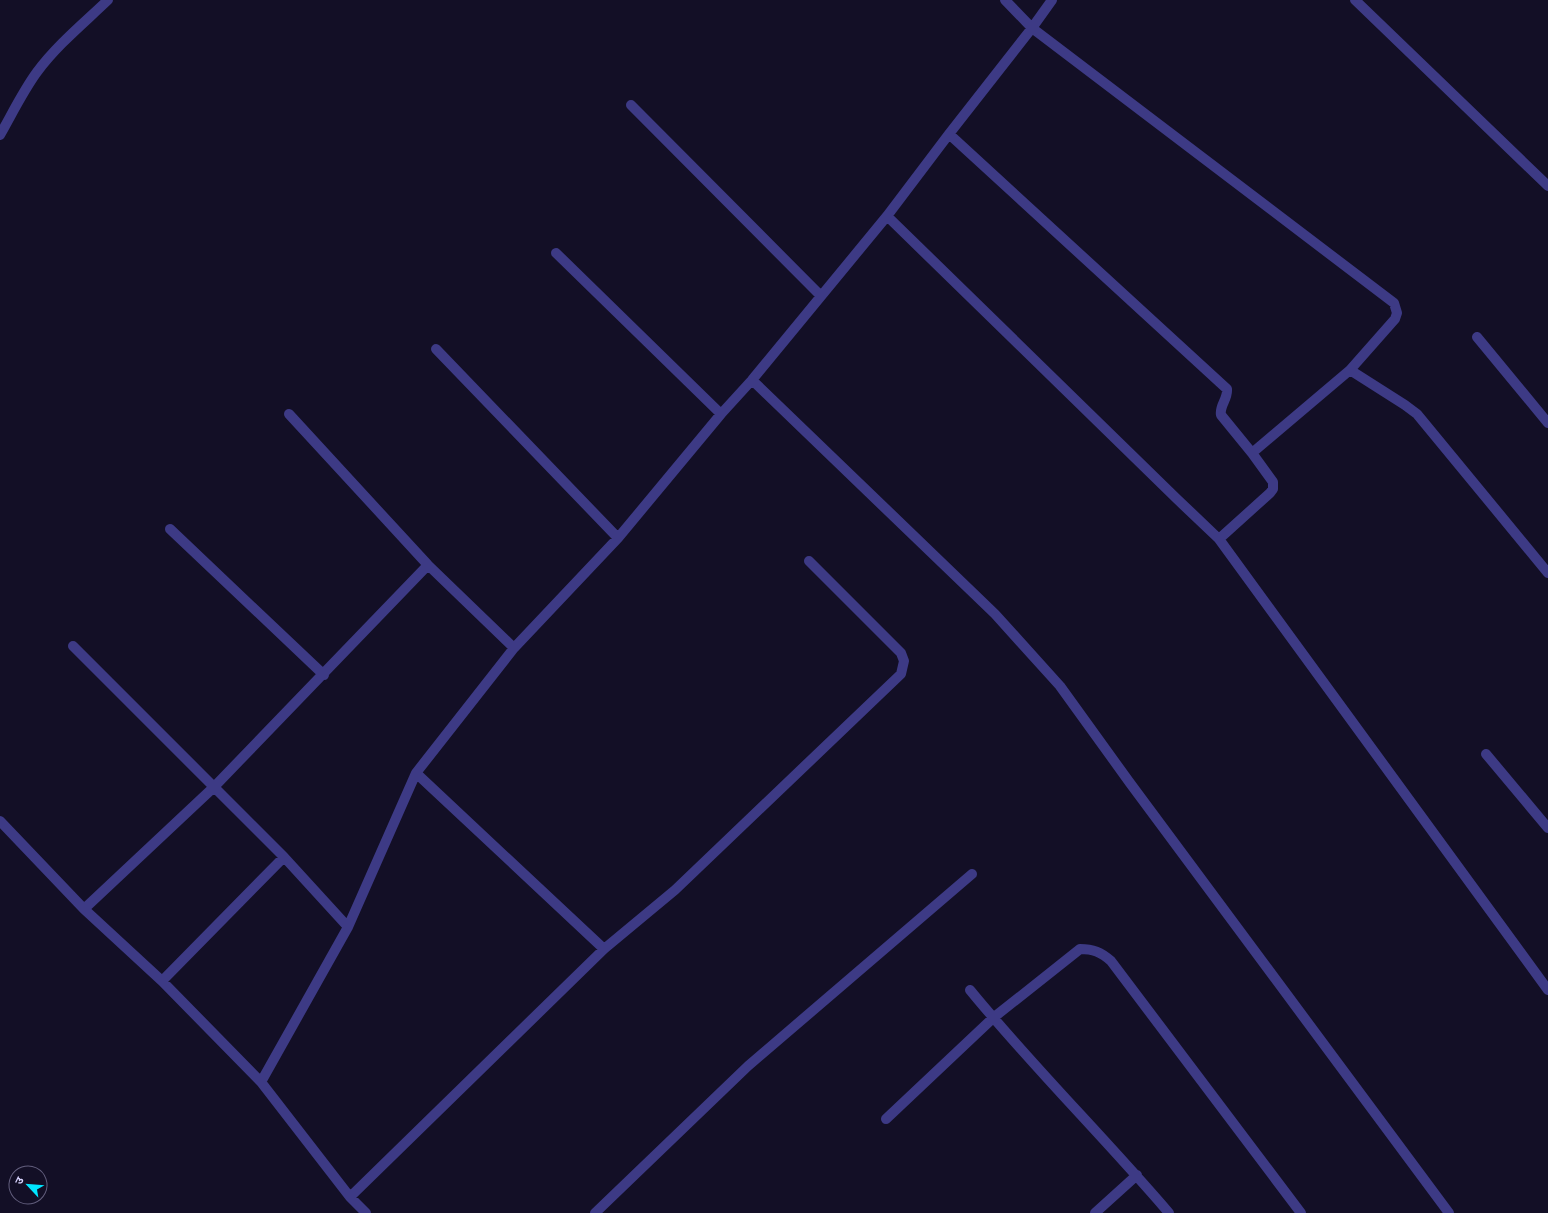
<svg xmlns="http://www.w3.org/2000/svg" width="1548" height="1213" font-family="'Open Sans','Noto Sans Devanagari',sans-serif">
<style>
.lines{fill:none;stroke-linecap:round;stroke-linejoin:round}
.minor{stroke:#3d3a85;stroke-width:10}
</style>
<rect width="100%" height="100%" fill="#130f26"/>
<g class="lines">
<!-- minor -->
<path class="minor" d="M1005,0L1032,28L1394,303L1397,313L1395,319L1350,370L1252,453L1273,482V489L1270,493L1219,539L1548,990
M1355,0L1548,186
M631,105L821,296
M949,134L1227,389C1228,399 1219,406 1221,415L1252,453
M0,135C12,114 23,91 37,72C57,45 84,23 108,0
M887,216L1177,499L1219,539
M556,253L721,414
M1477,337L1548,423
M436,349L618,538
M1350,370L1405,405L1417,414L1548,573
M752,380L995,614L1060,686L1130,783L1449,1213
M289,414L428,565L514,648
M170,529L324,675
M73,646L284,857L348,927
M1486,754L1548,828
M0,821L84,909L162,981L261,1082L350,1197L366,1213
M84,909L214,787L428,565
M604,949L416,773L514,648L618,538L721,414L752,380L887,216L949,134L1032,28L1052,0
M162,981L284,857
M970,990C1033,1067 1104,1137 1169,1213
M261,1082L348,927L416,773
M886,1119L993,1018L1080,949C1093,949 1101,952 1111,961L1301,1213
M350,1197L604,949L675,890L901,674L904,661L901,653L809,561
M595,1213L748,1066L972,874
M1095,1213L1137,1175"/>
</g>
<!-- north arrow -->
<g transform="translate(28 1185) rotate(296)"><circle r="19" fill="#130f26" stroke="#625e7d"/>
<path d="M0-3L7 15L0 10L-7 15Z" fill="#00e5ff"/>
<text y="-6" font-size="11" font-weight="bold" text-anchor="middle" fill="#d9d4ff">उ</text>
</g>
</svg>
